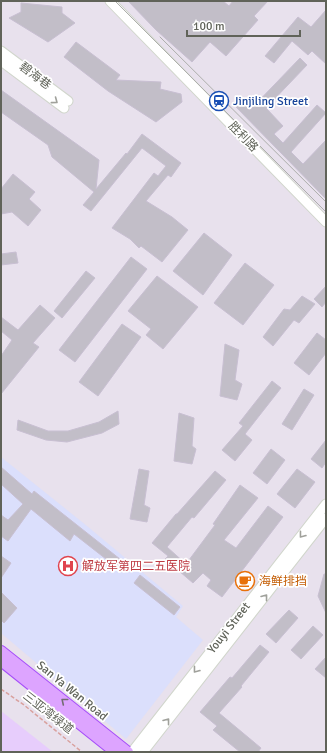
<svg xmlns="http://www.w3.org/2000/svg" width="327" height="753" font-family="Signika,'Noto Sans SC',sans-serif">
<style>
.medical{fill:#dbdffc}
.sand{fill:#e7cdfc}
.building{fill:#c2bec8;stroke:#c8bfd2}
.lines{fill:none;stroke-linecap:round;stroke-linejoin:round}
.secondary-casing{stroke:#d1d6cc;stroke-width:11}
.primary-casing{stroke:#a64ef9;stroke-width:12}
.path{stroke:#d9a19e;stroke-width:1.5;stroke-dasharray:4 2;stroke-linecap:butt}
.secondary{stroke:#fff;stroke-width:9}
.primary{stroke:#dda4ff;stroke-width:10}
.tram{stroke:#aeafac;stroke-width:1}
.oneway{stroke:#a0a19b}
.oneway2{stroke:#736d72}
.labels{text-anchor:middle;dominant-baseline:central;stroke-width:3.5;stroke-linejoin:round;paint-order:stroke}
.street-label{font-size:12px;fill:#606359;stroke:#fff}
.transit-label{font-size:12px;fill:#164399;stroke:#fff;text-anchor:start}
.health-label{font-size:12px;fill:#be3a42;stroke:#fff;text-anchor:start}
.food-label{font-size:12px;fill:#c56008;stroke:#fff;text-anchor:start}
</style>
<rect width="100%" height="100%" fill="#e8e1ed"/>
<!-- medical -->
<path class="medical" d="M1,457L87,526L183,606L176,617L203,640L126,739L1,633Z"/>
<!-- sand -->
<path class="sand" d="M1,711L53,752H1Z"/>
<!-- building -->
<path class="building" d="M128,1H223L229,6L233,1H268L254,16L258,20L226,56L210,42L192,62L156,30Z
M21,3L62,7V13L75,23L48,42L9,18L21,12Z
M326,10V64L312,51L308,55L292,41L274,63L265,56L298,17L311,27Z
M76,42L120,75L116,80L161,82L160,89L181,94L182,102L156,122L108,91L64,57Z
M300,58L307,65L266,108L283,126L274,134L283,143L317,105L326,113L291,152L303,164L326,140V199L236,107L242,102L250,110Z
M1,90L99,160L96,189L126,153L127,154L142,134L181,163L171,177L168,175L146,201L172,217L188,230L162,262L141,246L139,248L130,239L112,228L154,173L158,176L166,166L142,148L91,211L83,205L94,192L52,157L48,145L1,112Z
M13,174L35,192L29,199L41,210L28,226L12,212L1,214V189Z
M204,233L232,255L203,295L173,271Z
M16,252L18,263L1,265V254Z
M131,257L147,269L75,362L59,350Z
M245,263L274,285L243,325L214,303Z
M86,271L95,278L62,318L54,311Z
M157,276L198,307L163,349L146,335L151,329L128,311Z
M326,286V302L322,307L314,299Z
M302,296L315,304L299,323L294,320L273,346L263,337L284,309L290,310Z
M40,305L55,318L33,343L39,347L1,394V356L12,340L1,331V317L18,330Z
M122,324L141,337L98,396L79,382Z
M317,333L326,340V353L309,375L294,363Z
M225,344L239,350L235,380L242,384L237,400L220,396Z
M272,381L281,388L245,434L252,440L235,461L222,450L243,426L239,423Z
M304,389L314,395L292,430L282,424Z
M118,411L119,424L102,433L67,442L46,440L17,430L18,420L48,431H68L99,422Z
M179,413L194,418L192,446L196,449L192,464L174,461Z
M326,440V462L322,468L311,459Z
M271,449L285,460L267,484L253,473Z
M1,467L32,494L34,491L125,563L120,570L74,534L70,541L31,509L8,541L1,536V515L8,520L23,504L1,484Z
M139,469L149,471L144,505L150,508L147,522L130,519Z
M297,469L315,482L295,508L277,494Z
M215,471L226,480L194,518L192,517L167,547L186,564L215,525L213,524L240,485L258,498L224,540L236,548L268,506L283,517L222,597L207,586L211,580L203,573L193,583L165,559L168,556L152,543L176,514H177Z
M1,556L11,563L1,578Z
M324,574H326V613L318,596Z
M140,575L180,607L174,615L134,583Z
M1,592L17,608L4,623L1,620Z
M289,610L298,618L276,643L266,634Z
M313,626L323,635L301,659L291,650Z
M260,645L269,652L241,686L242,687L219,713L261,748L258,752H240L213,730L217,726L200,712L230,677L232,678Z
M326,657V678L315,669Z"/>
<g class="lines">
<!-- secondary casing -->
<g class="secondary-casing">
<path id="secondary" d="M110,1L326,222
M1,51L68,101
M1,61L64,108
M132,752L326,504
M143,752L326,518"/>
</g>
<!-- primary casing -->
<g class="primary-casing">
<path id="primary" d="M1,651L128,752
M1,661L115,752"/>
</g>
<!-- path -->
<path class="path" d="M1,689L24,705L82,752"/>
<!-- secondary -->
<use href="#secondary" class="secondary"/>
<!-- primary -->
<use href="#primary" class="primary"/>
<!-- tram -->
<path class="tram" d="M115,1L326,212
M160,37L326,202"/>
</g>
<!-- one-way arrows -->
<defs><path id="oneway-chevron" d="M-2-3.5L2.5 0L-2 3.5" fill="none" stroke-width="1.6" stroke-linecap="round" stroke-linejoin="round"/></defs>
<g class="oneway">
<use href="#oneway-chevron" transform="translate(55 101) rotate(37)"/>
<use href="#oneway-chevron" transform="translate(302 535) rotate(128)"/>
<use href="#oneway-chevron" transform="translate(265 597) rotate(-52)"/>
<use href="#oneway-chevron" transform="translate(196 670) rotate(128)"/>
<use href="#oneway-chevron" transform="translate(167 721) rotate(-52)"/>
</g>
<use class="oneway2" href="#oneway-chevron" transform="translate(64 701) rotate(-141)"/>
<!-- icons -->
<defs>
<g id="station-ring" transform="scale(1)"><circle r="9.5" fill="#fff" stroke="#1a4fb4" stroke-width="1.5"/><path d="M-3-6H3Q5-6 5-4V2Q5 4 3 4L4.5 6H3L1.5 4h-3L-3 6H-4.5L-3 4Q-5 4-5 2V-4Q-5-6-3-6ZM-3.5-4v3h7v-3ZM-3.5 1v1.5H-2V1ZM2 1v1.5H3.5V1Z" fill="#1a4fb4"/></g>
<g id="hospital-ring" transform="scale(1)"><circle r="9.5" fill="#fff" stroke="#e0444e" stroke-width="1.5"/><path d="M-5-5h3v3.5h4V-5h3V5h-3V1.5h-4V5h-3Z" fill="#e0444e"/></g>
<g id="cafe-ring" transform="scale(1)"><circle r="9.5" fill="#fff" stroke="#e8710a" stroke-width="1.5"/><path d="M-5.5-4.5H6V0H3Q3 3.5 0 3.5H-2.5Q-5.5 3.5-5.5 0ZM3-3.2v2h1.7v-2ZM-6 4.5H4V6H-6Z" fill="#e8710a"/></g>
</defs>
<g fill-rule="evenodd">
<use href="#station-ring" x="219" y="101"/>
<use href="#hospital-ring" x="68" y="566"/>
<use href="#cafe-ring" x="245" y="581"/>
</g>
<g class="labels">
<!-- street labels -->
<g class="street-label">
<text transform="translate(35 76) rotate(37)">碧海巷</text>
<text transform="translate(243 137) rotate(46)">胜利路</text>
<text transform="translate(229 628) rotate(-52)">Youyi Street</text>
<text transform="translate(72 691) rotate(39)">San Ya Wan Road</text>
<text transform="translate(48 713) rotate(38)">三亚湾绿道</text>
</g>
<!-- transit labels -->
<g class="transit-label">
<text x="233" y="101">Jinjiling Street</text>
</g>
<!-- health labels -->
<g class="health-label">
<text x="82" y="566">解放军第四二五医院</text>
</g>
<!-- food labels -->
<g class="food-label">
<text x="259" y="581">海鲜排挡</text>
</g>
</g>
<!-- border -->
<rect width="327" height="753" fill="none" stroke="#606359" stroke-width="4"/>
<!-- scale -->
<path d="M187 30v6h113v-6" fill="none" stroke="#606359" stroke-width="2"/>
<text x="193" y="30" font-size="12" fill="#606359" stroke="#ffffff" stroke-width="3" paint-order="stroke">100 m</text>
</svg>
